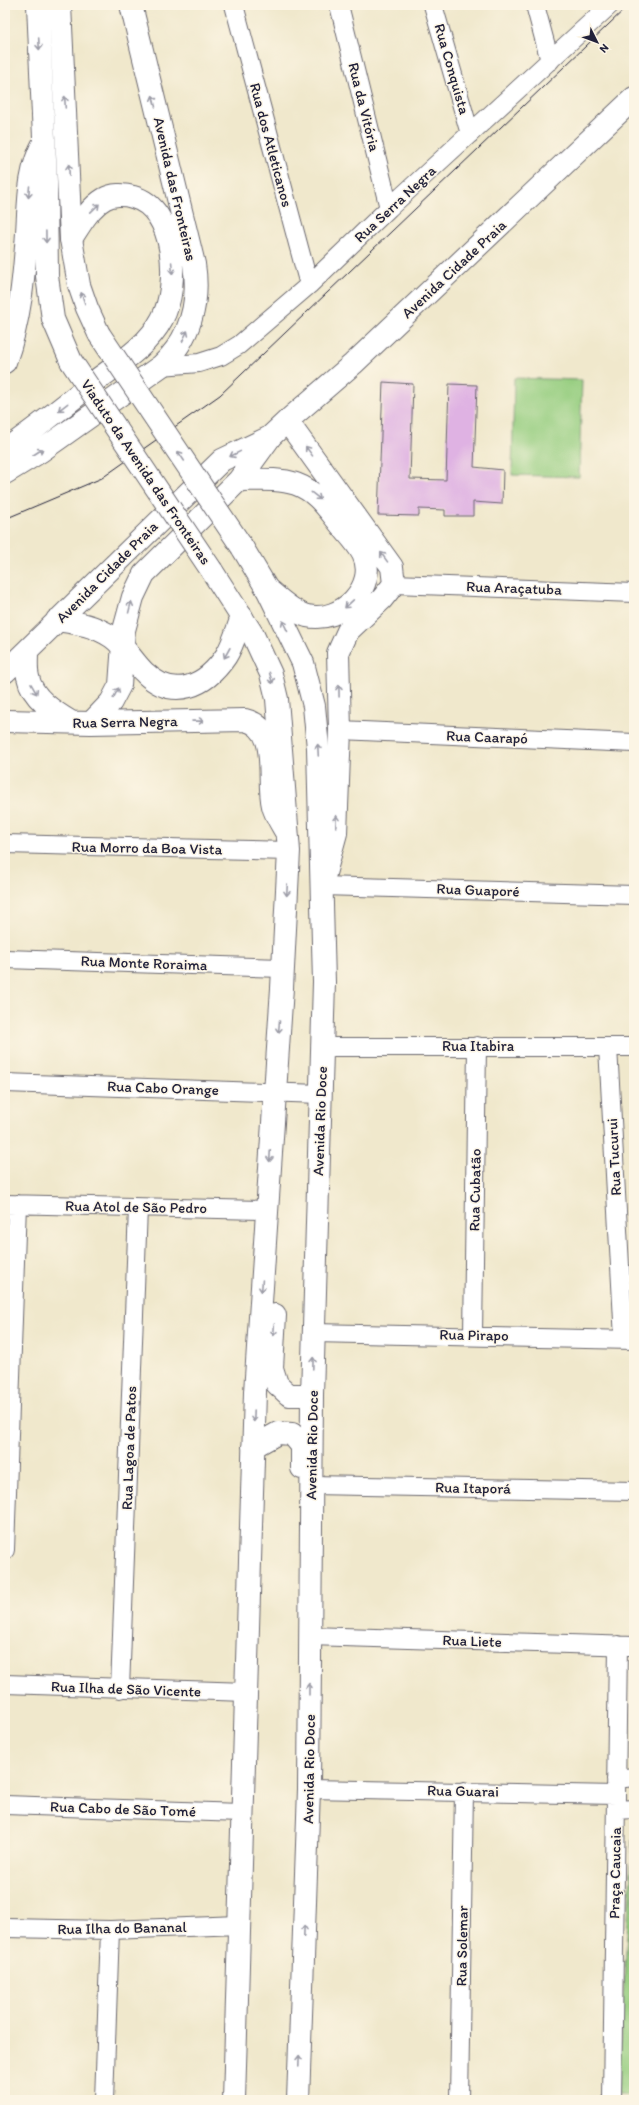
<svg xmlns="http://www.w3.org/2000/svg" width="639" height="2105" font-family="Itim,sans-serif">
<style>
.green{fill:#96ce80;stroke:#5c785e}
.building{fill:#dfb2e3}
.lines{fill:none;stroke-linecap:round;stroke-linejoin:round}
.minor-casing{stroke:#6a676e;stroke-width:20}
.secondary-casing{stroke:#6a676e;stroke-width:24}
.primary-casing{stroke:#6a676e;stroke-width:24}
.minor{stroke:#fff;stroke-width:18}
.secondary{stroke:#fff;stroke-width:22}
.primary{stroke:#fff;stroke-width:22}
.tram{stroke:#22223b;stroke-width:1}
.primary-bridge-casing{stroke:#6a676e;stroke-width:24;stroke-linecap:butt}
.primary-bridge{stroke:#fff;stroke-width:22}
.oneway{stroke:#9c9ca7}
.labels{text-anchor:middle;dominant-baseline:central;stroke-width:3;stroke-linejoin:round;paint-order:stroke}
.street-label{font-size:15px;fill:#22223b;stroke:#fcf5e5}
</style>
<rect width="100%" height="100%" fill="#fcf5e5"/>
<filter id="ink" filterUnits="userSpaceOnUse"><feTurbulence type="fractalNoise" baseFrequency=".025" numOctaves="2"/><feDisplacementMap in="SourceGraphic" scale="8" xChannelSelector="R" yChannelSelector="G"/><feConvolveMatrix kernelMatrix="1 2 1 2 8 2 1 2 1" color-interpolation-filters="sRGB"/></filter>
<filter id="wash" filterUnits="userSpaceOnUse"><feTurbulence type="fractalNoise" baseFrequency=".012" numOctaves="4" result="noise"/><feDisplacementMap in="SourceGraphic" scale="16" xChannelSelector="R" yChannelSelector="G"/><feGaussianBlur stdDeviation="0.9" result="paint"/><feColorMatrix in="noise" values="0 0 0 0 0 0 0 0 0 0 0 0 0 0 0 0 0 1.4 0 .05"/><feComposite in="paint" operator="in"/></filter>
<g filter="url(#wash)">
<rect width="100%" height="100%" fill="#f0e8cc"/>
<!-- green -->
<path class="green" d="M514,378L582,380L579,477L512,475Z
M633,1840L634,2094H617Z"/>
<g id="blocks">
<!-- building -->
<path class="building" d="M383,382L413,384L410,479L446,480L449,384L477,385L474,467L503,470L502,504L473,502V516H445V510L419,509V516L378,515Z"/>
</g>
</g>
<g filter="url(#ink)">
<use href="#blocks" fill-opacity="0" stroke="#6a676e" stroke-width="1"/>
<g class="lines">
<!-- minor casing -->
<g class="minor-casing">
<path id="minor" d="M234,5L309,285
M339,5L389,208
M433,5L470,134
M535,5L550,61
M161,366L199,363L221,356L239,345L309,285L389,208L610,5
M394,584L634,593
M340,730L634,743
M5,844L289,851
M322,886L634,895
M5,959L283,968
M322,1047H634
M608,1047L624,1339
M5,1083L320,1094
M5,1204L266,1210
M314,1333L634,1340
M473,1335L477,1046
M311,1485L634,1491
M5,1550L17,1204
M309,1636L634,1646
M5,1684L247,1692
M120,1689L138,1208
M616,1779L634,1777
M309,1789L616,1795
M5,1805L241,1813
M616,1810L634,1809
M5,1928L110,1930L239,1925
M104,2100L110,1930
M459,2100L464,1791
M612,2100L618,1645"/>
</g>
<!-- secondary casing -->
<g class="secondary-casing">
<path id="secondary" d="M5,362C20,321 24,277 27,233C29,201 28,171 44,142
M287,421L392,567L394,584L382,599L348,631L338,653L340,730L336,833L324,877
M5,450C36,429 65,405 94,382C118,364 148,346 162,319C180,286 176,208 133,197C124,194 112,194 104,199C89,208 80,225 71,239
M5,473L41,451L161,366C190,339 200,303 194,264L131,5
M239,480C257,480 279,478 296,484C315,491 325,505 337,520C345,531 357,542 363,554C379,586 341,624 307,616C292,612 279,598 267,589
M57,620C78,623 94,625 112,637C126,647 133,662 145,673C174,701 206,686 226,656C233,645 237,630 242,617
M27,652C27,660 26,669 28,677C32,698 54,712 71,722
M5,672L222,460L268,438
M5,721L91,723L245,720C281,728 266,779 273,806C275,815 282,825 287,834
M91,723L111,702L120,685L124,630L133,597L144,574L239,480L271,436L287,421L353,364L634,98"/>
</g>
<!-- primary casing -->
<g class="primary-casing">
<path id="primary" d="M38,5L46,182L47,276L53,319L71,361
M60,5L71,239L79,285L87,308L99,334
M242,547L267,589L303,663L314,706L318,748L324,982L312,1395L309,1789L298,2100
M212,571L253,635L271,674L277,699L289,851L282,988L255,1392L234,2100
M275,1315L272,1368L277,1384L289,1395H312
M253,1447L278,1433L292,1434L302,1446V1468"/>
</g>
<!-- minor -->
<use href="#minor" class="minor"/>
<!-- secondary -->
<use href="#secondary" class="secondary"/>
<!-- primary -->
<use href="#primary" class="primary"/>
<!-- tram -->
<path class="tram" d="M5,519L102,478L220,395L629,5"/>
<!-- primary-bridge casing -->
<g class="primary-bridge-casing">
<path id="primary-bridge" d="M99,334L242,547
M71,361L212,571"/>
</g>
<!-- primary-bridge -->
<use href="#primary-bridge" class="primary-bridge"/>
</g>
<!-- one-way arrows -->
<defs><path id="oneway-shaft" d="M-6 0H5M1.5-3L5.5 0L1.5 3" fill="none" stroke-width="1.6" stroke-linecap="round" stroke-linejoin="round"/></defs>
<g class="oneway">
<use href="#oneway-shaft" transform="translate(39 44) rotate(87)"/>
<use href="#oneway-shaft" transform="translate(154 101) rotate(-104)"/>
<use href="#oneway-shaft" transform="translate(65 102) rotate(-93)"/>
<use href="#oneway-shaft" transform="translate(69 170) rotate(-93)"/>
<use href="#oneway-shaft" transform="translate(29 192) rotate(95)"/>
<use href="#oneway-shaft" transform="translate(95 208) rotate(-44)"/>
<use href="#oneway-shaft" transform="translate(46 237) rotate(89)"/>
<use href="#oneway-shaft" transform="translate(172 268) rotate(86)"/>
<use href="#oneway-shaft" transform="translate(83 298) rotate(-109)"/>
<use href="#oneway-shaft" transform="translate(185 336) rotate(-64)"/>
<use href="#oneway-shaft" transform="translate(63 407) rotate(142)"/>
<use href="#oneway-shaft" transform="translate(309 451) rotate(-126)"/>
<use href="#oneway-shaft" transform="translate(38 452) rotate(-33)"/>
<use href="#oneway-shaft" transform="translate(235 454) rotate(154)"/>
<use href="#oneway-shaft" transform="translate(181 456) rotate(-124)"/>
<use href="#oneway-shaft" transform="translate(316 496) rotate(38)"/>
<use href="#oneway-shaft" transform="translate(384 557) rotate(-126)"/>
<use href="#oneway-shaft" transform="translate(349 604) rotate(137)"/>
<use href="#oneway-shaft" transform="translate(130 607) rotate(-76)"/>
<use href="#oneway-shaft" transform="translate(285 626) rotate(-115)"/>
<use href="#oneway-shaft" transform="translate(227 653) rotate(119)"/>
<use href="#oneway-shaft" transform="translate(271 678) rotate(74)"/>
<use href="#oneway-shaft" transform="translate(34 689) rotate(60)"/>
<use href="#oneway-shaft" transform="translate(339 691) rotate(-91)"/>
<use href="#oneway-shaft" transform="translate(116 693) rotate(-62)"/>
<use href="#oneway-shaft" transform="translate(198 721) rotate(-1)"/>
<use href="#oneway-shaft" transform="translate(318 750) rotate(-93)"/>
<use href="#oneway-shaft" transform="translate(336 821) rotate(-88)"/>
<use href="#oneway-shaft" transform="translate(287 890) rotate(93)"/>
<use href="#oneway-shaft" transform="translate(279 1027) rotate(95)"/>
<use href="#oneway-shaft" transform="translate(270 1156) rotate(93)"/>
<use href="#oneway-shaft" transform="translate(262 1286) rotate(94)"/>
<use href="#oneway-shaft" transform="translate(274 1330) rotate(93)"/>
<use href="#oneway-shaft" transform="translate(313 1363) rotate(-88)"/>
<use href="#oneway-shaft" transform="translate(254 1416) rotate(92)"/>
<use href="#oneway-shaft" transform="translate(309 1689) rotate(-90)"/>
<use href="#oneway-shaft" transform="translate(304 1931) rotate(-88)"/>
<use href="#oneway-shaft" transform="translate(299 2061) rotate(-88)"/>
</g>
</g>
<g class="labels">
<!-- street labels -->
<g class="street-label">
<text transform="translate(452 69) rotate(74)">Rua Conquista</text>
<text transform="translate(364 107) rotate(76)">Rua da Vitória</text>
<text transform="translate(271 145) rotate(75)">Rua dos Atleticanos</text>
<text transform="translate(175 189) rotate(77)">Avenida das Fronteiras</text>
<text transform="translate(395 204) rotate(-43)">Rua Serra Negra</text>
<text transform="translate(454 269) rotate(-43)">Avenida Cidade Praia</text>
<text transform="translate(146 472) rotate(56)">Viaduto da Avenida das Fronteiras</text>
<text transform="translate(107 572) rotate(-45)">Avenida Cidade Praia</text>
<text transform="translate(514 588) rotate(2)">Rua Araçatuba</text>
<text transform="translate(125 722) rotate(-1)">Rua Serra Negra</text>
<text transform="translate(487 737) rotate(2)">Rua Caarapó</text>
<text transform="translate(147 848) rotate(1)">Rua Morro da Boa Vista</text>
<text transform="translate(478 890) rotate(2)">Rua Guaporé</text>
<text transform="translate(144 963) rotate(2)">Rua Monte Roraima</text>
<text x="478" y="1046">Rua Itabira</text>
<text transform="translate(163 1088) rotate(2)">Rua Cabo Orange</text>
<text transform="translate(320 1121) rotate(-88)">Avenida Rio Doce</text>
<text transform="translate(614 1157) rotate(-93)">Rua Tucurui</text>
<text transform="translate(475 1190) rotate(-89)">Rua Cubatão</text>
<text transform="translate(136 1207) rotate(1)">Rua Atol de São Pedro</text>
<text transform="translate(474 1335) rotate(1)">Rua Pirapo</text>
<text transform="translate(312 1445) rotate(-89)">Avenida Rio Doce</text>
<text transform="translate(129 1448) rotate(-88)">Rua Lagoa de Patos</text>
<text transform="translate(473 1488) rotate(1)">Rua Itaporá</text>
<text transform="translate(472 1641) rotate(2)">Rua Liete</text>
<text transform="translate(126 1689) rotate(2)">Rua Ilha de São Vicente</text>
<text transform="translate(309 1769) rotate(-89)">Avenida Rio Doce</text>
<text transform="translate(463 1791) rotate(1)">Rua Guarai</text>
<text transform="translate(123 1809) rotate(2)">Rua Cabo de São Tomé</text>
<text transform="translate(615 1873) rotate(-89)">Praça Caucaia</text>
<text transform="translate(122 1928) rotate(-1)">Rua Ilha do Bananal</text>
<text transform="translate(462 1946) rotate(-89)">Rua Solemar</text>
</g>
</g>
<!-- margin -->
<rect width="639" height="2105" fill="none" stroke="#fcf5e5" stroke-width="20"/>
<!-- north arrow -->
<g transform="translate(597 42) rotate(132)" stroke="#fcf5e5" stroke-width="3" paint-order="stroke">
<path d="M0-3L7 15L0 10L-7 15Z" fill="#22223b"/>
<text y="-6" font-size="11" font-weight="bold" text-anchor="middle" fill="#22223b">N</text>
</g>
</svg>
